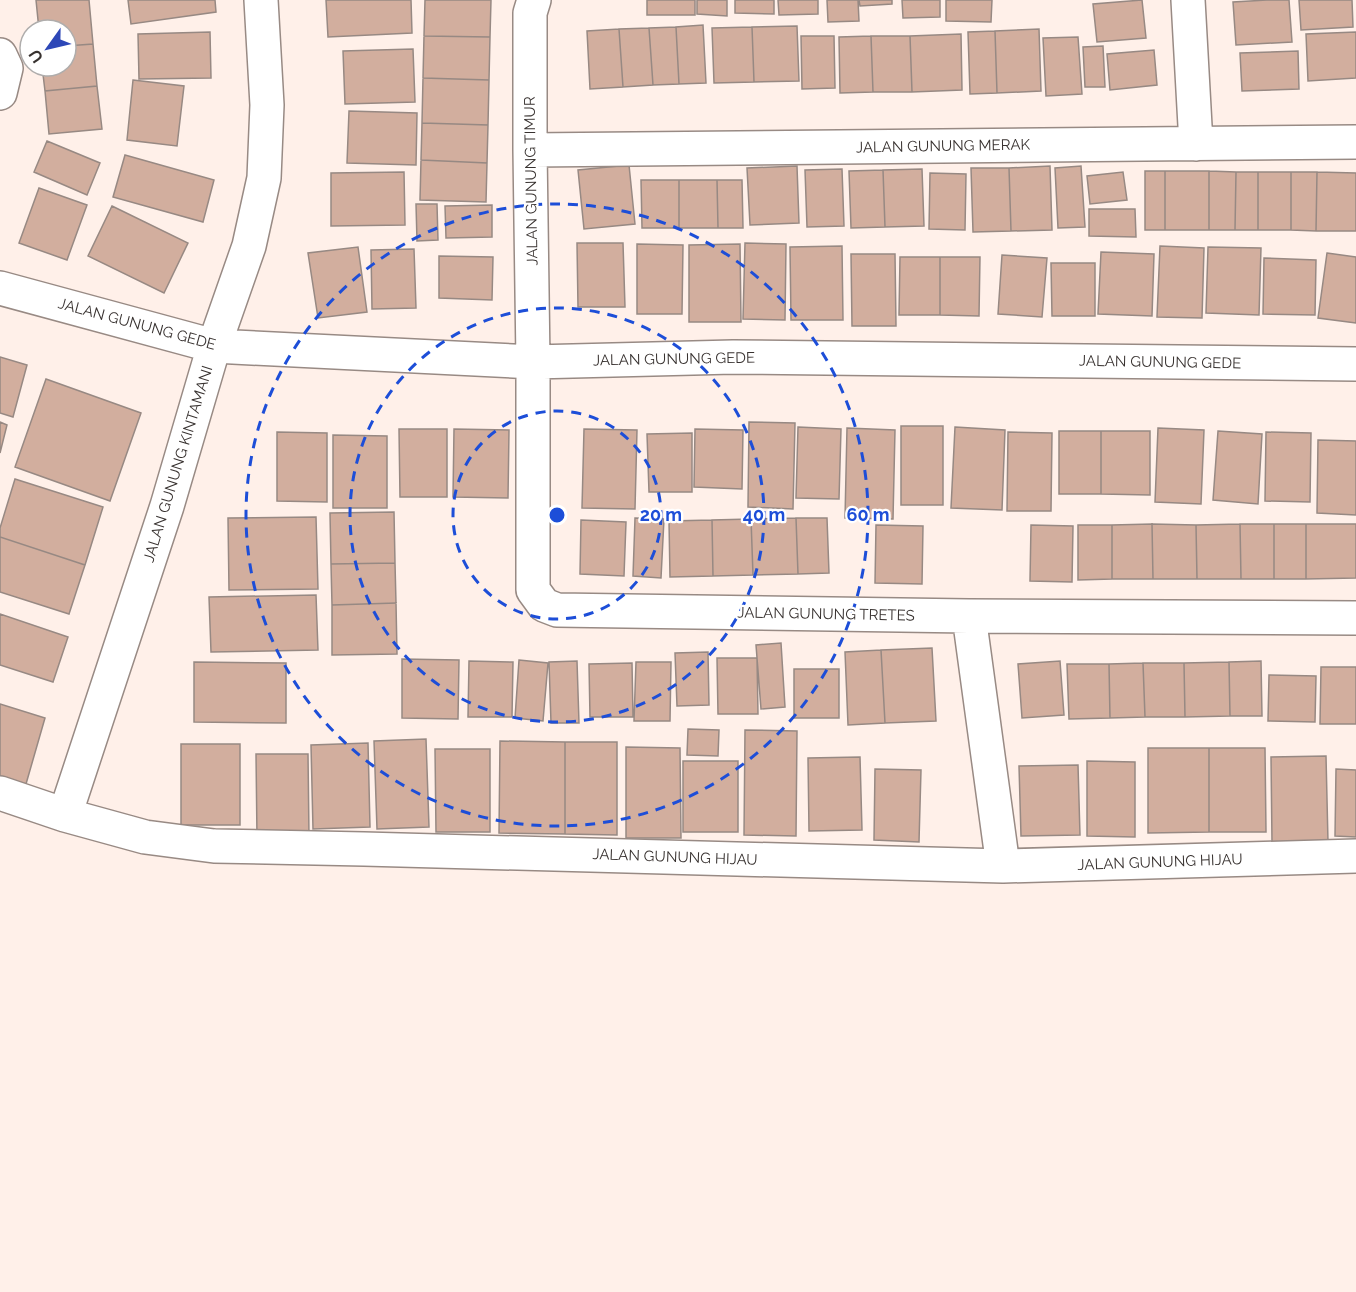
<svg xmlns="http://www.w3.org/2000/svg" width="1356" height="1292" font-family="Raleway,sans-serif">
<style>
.building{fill:#d2ae9e;stroke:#978983;stroke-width:1.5}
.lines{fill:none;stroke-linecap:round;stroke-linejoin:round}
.street-casing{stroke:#988a84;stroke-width:36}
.street{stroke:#fff;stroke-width:33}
.ring{fill:none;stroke:#1d4ed8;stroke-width:3;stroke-dasharray:10 8}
.labels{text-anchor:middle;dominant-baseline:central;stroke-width:4.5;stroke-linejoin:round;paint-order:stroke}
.street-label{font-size:15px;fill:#383230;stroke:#fff}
.centre{fill:#1d4ed8;stroke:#fff;stroke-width:3}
.ring-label{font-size:18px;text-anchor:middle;font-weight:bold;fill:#1d4ed8;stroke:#fff;stroke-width:4.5;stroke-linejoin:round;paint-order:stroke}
</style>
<rect width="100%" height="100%" fill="#fff0e9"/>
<!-- building -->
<path class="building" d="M36,0H89L93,44L66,46V30H39Z
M128,0H215L216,12L131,24Z
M326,0H411L412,33L328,37Z
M425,0H491L490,37L424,36Z
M647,0H695V15H647Z
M697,0H727V16L697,14Z
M735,0H774V14L735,13Z
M778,0H818V14L779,15Z
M827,0H858L859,21L828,22Z
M859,0H892V4L860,6Z
M902,0H940V17L903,18Z
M946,0H992L991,22L946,21Z
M1142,0L1146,38L1097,42L1093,4Z
M1267,0H1289L1292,42L1236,45L1233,2Z
M1299,0H1352L1353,27L1301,30Z
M703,25L706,83L679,84L676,27Z
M797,26L799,81L754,82L752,27Z
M676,27L679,84L653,85L649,28Z
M752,27L754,82L714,83L712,28Z
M649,28L653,85L623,87L619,29Z
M619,29L623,87L590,89L587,31Z
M1039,29L1041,91L997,93L995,31Z
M995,31L997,93L970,94L968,32Z
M210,32L211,78L139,79L138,34Z
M1356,32V78L1308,81L1306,34Z
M961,34L962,90L912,92L910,36Z
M424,36L490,37L489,80L423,78Z
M801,36H834L835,88L802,89Z
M871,36H910L912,92H873Z
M871,36L873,92L840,93L839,37Z
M1078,37L1082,94L1046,96L1043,38Z
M93,44L97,86L45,91L42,66H66V46Z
M1103,46L1105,87H1085L1083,47Z
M413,49L415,102L345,104L343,51Z
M1154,50L1157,85L1110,90L1107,54Z
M1298,51L1299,89L1242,91L1240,53Z
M423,78L489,80L488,125L422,123Z
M133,80L184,86L177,146L127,140Z
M97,86L102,129L49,134L45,91Z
M349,111L417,113L416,165L347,163Z
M422,123L488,125L487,163L421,160Z
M47,141L100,163L87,195L34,172Z
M125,155L214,180L203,222L113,197Z
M421,160L487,163L486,202L420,200Z
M629,165L635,224L584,229L578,170Z
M797,166L799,223L750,225L747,168Z
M1050,166L1052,230L1011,231L1009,168Z
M1081,166L1085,227L1058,228L1055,168Z
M971,168H1009L1011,231L973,232Z
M842,169L844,226L807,227L805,170Z
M922,169L924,226L885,227L883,170Z
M883,170L885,227L851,228L849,171Z
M1145,171H1165V230H1145Z
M1165,171H1209V230H1165Z
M1209,171L1236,172L1235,230H1209Z
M404,172L405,225L331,226V173Z
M1123,172L1127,200L1090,204L1087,176Z
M1236,172H1258V230H1235Z
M1258,172H1291V230H1258Z
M1291,172H1317L1316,231L1291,230Z
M1317,172L1356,173V231H1316Z
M930,173L966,174L965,230L929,229Z
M641,180H679V228H642Z
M679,180H717L718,228H679Z
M717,180H742L743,228H718Z
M39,188L87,205L67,260L19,243Z
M416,204H437L438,240L417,241Z
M492,205V237L446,238L445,206Z
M112,206L188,243L164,293L88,256Z
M1089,209H1135L1136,237L1089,236Z
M577,243H623L625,307H578Z
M745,243L786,244L785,320L743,319Z
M637,244L683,245L682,314H637Z
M740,244L741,322H689V245Z
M842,246L843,320H791L790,247Z
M1160,246L1204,248L1202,318L1157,317Z
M358,247L367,312L318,318L308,253Z
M1208,247L1261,248L1259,315L1206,313Z
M414,249L416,308L372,309L371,250Z
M1101,252L1154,254L1152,316L1098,314Z
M1327,253L1356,257V323L1318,318Z
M851,254H895L896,326H852Z
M1002,255L1047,258L1042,317L998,314Z
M439,256L493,257L492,300L439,298Z
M900,257H940V315H899Z
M940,257H980L979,316L940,315Z
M1264,258L1316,260L1315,315L1263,314Z
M1051,263H1095V316H1052Z
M0,357L27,365L13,417L0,413Z
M46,379L141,413L110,501L15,467Z
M0,422L7,425L0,453Z
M749,422L795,423L793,509L748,507Z
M901,426H943V505H901Z
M798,427L841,429L839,499L796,498Z
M955,427L1005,430L1002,510L951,508Z
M847,428L895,430L893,519L845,518Z
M1158,428L1204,430L1201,504L1155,502Z
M399,429H447V497H400Z
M454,429L509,430L508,498L453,497Z
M584,429L637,430L635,509L582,508Z
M695,429L743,430L742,489L694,487Z
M1059,431H1101V494H1059Z
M1101,431H1150V495L1101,494Z
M1218,431L1262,434L1258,504L1213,500Z
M277,432L327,433V502L277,501Z
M1008,432L1052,433L1051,511H1007Z
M1266,432L1311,433L1310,502L1265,501Z
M692,433V492H649L647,434Z
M333,435L387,436V508H333Z
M1318,440L1356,441V515L1317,513Z
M15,479L103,507L85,565L0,537V528Z
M394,512L395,563L331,564L330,513Z
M316,517L318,589L229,590L228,518Z
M635,518L664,519L661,578L633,576Z
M796,518H827L829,573L798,574Z
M796,518L798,574L753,575L751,519Z
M751,519L753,575L713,576L712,520Z
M581,520L626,522L624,576L580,574Z
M712,520L713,576L670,577L669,521Z
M1152,524L1196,525L1197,579H1153Z
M1152,524L1153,579H1112V525Z
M1240,524H1274V579H1241Z
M1240,524L1241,579H1197L1196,525Z
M1274,524H1306V579H1274Z
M1306,524H1356V578L1306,579Z
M876,525L923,526L922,584L875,583Z
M1031,525L1073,526L1072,582L1030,581Z
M1078,525H1112V579L1078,580Z
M0,537L85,565L69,614L0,592Z
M395,563L396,603L332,605L331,564Z
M316,595L318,650L211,652L209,597Z
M396,603L397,654L332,655V605Z
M0,614L68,637L53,682L0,665Z
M781,643L785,707L761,709L756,645Z
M932,648L936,721L885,723L881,650Z
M881,650L885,723L848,725L845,652Z
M708,652L709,705L677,706L675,653Z
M717,658H757L758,714H718Z
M402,659L459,660L458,719L402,718Z
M519,660L548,663L543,721L515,718Z
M469,661L513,662L512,717H468Z
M577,661L579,723H551L549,662Z
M1060,661L1064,715L1022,718L1018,664Z
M1261,661L1262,716H1230L1229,662Z
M194,662L286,663V723L194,722Z
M636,662H671L670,721H634Z
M1229,662L1230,716L1185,717L1184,663Z
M632,663L633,717H590L589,664Z
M1143,663H1184L1185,717H1145Z
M1143,663L1145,717L1110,718L1109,664Z
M1067,664H1109L1110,718L1069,719Z
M1321,667H1356V724H1320Z
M794,669H839V718H794Z
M1269,675L1316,676L1315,722L1268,721Z
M0,704L45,718L26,784L0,776Z
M688,729L719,730L718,756L687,755Z
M745,730L797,731L796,836L744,835Z
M426,739L429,827L377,829L374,741Z
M500,741L565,742V834L499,833Z
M565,742H617V835L565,834Z
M368,743L370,827L313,829L311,745Z
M181,744H240V825H181Z
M626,747L680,748L681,838H626Z
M1148,748H1209V832L1148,833Z
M1209,748H1265L1266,832H1209Z
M435,749H490V832H436Z
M256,754H308L309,837L257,838Z
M1326,756L1328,842H1272L1271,757Z
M860,757L862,830L809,831L808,758Z
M683,761H738V832H683Z
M1087,761L1135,762V837L1087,836Z
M1078,765L1080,835L1021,836L1019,766Z
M875,769L921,770L919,842L874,840Z
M1336,769L1356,770V837L1335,836Z"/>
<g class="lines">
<!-- street casing -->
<g class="street-casing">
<path id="street" d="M534,0L530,13V150L533,362V590L544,605L557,610L969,616L1356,618
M1188,0L1196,144
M0,55L6,68L0,93
M530,150L1356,142
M0,288L214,346L533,362L733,357L1356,364
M969,616L1003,866
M0,793L65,815L145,837L214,846L364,849L1003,866L1356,856
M65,815L167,506L214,346L249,246L264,178L267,105L261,0"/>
</g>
<!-- street -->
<use href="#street" class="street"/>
</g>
<!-- distance rings -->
<g class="ring">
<circle cx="557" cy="515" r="104"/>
<circle cx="557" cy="515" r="207"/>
<circle cx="557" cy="515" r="311"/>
</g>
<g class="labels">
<!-- street labels -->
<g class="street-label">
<text transform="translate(943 146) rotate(-1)">JALAN GUNUNG MERAK</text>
<text transform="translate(531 181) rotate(-91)">JALAN GUNUNG TIMUR</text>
<text transform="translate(137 324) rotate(15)">JALAN GUNUNG GEDE</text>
<text transform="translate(674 359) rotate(-1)">JALAN GUNUNG GEDE</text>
<text transform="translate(1160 362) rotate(1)">JALAN GUNUNG GEDE</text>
<text transform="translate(178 464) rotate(-73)">JALAN GUNUNG KINTAMANI</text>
<text transform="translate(826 614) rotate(1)">JALAN GUNUNG TRETES</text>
<text transform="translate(675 857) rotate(2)">JALAN GUNUNG HIJAU</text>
<text transform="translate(1160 862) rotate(-2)">JALAN GUNUNG HIJAU</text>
</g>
</g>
<circle cx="557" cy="515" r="9" class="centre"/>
<g class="ring-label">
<text x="661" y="521">20 m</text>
<text x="764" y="521">40 m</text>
<text x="868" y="521">60 m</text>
</g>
<!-- north arrow -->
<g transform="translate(48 48) rotate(236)"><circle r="28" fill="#ffffff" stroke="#afadac" stroke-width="1.5"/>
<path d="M0-4.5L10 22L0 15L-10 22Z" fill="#2d47b7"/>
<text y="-9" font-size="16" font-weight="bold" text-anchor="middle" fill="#383230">U</text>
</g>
</svg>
